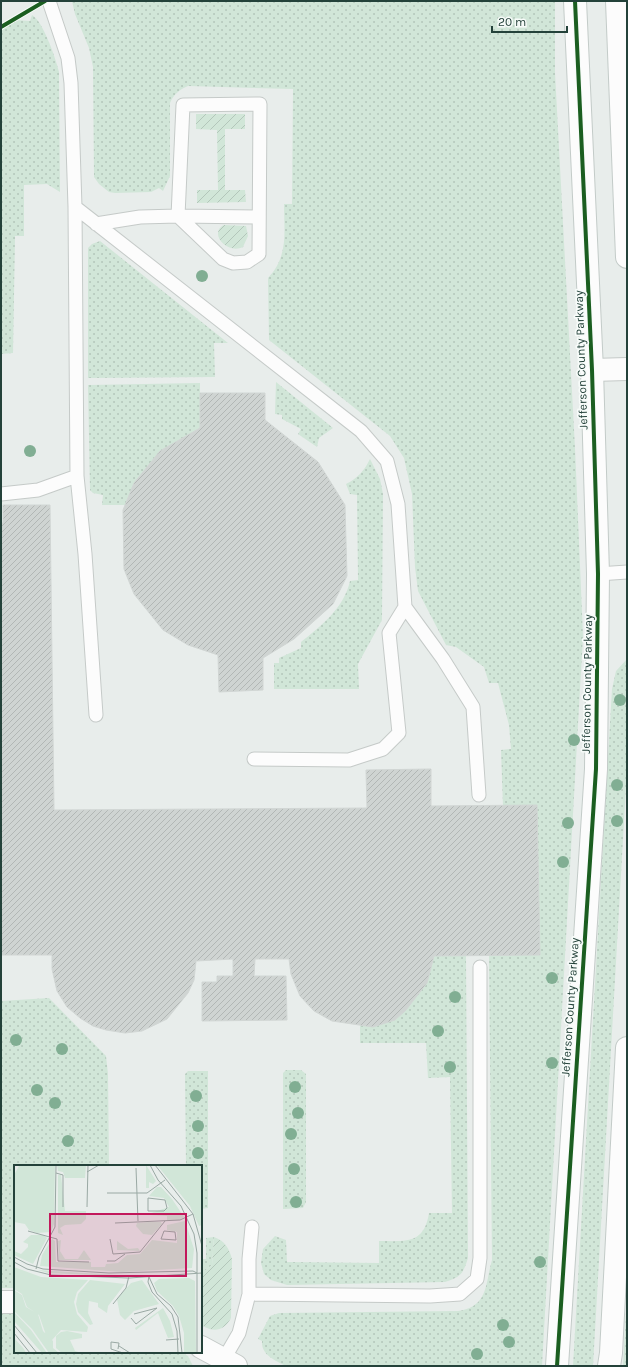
<svg xmlns="http://www.w3.org/2000/svg" width="628" height="1367" font-family="Karla,sans-serif">
<style>
.grass{fill:url(#grass-dots)}
.garden{fill:url(#garden-furrows)}
.building{fill:url(#building-hatch);stroke:#d1d6d4}
.lines{fill:none;stroke-linecap:round;stroke-linejoin:round}
.lane-casing{stroke:#c5cac8;stroke-width:15}
.street-casing{stroke:#c5cac8;stroke-width:24}
.secondary-casing{stroke:#c3cbc8;stroke-width:24}
.lane{stroke:#fcfcfc;stroke-width:13}
.street{stroke:#fcfcfc;stroke-width:22}
.secondary{stroke:#fcfcfc;stroke-width:22}
.cycleway-casing{stroke:#f7fbf9;stroke-width:6}
.cycleway{stroke:#1b5e20;stroke-width:4}
.tree{fill:#81ae93}
.labels{text-anchor:middle;dominant-baseline:central;stroke-width:3.5;stroke-linejoin:round;paint-order:stroke}
.street-label{font-size:12px;fill:#24423a;stroke:#f7fbf9}
.inset-road{fill:none;stroke:#9aa9a4;stroke-width:1}
.view{fill:#c2185b;fill-opacity:0.15;stroke:#c2185b;stroke-width:2}
.inset-edge{fill:none;stroke:#24423a;stroke-width:2}
</style>
<defs>
<pattern id="grass-dots" width="8" height="8" patternUnits="userSpaceOnUse"><rect width="8" height="8" fill="#d1e6d8"/><path d="M2 2h.1M6 6h.1" fill="none" stroke="#b3c6ba" stroke-width="1.8" stroke-linecap="round"/></pattern>
<pattern id="garden-furrows" width="10" height="10" patternUnits="userSpaceOnUse"><rect width="10" height="10" fill="#d1e6d8"/><path d="M-1 1l2-2M0 10L10 0M9 11l2-2" fill="none" stroke="#b3c6ba"/></pattern>
<pattern id="building-hatch" width="6" height="6" patternUnits="userSpaceOnUse"><rect width="6" height="6" fill="#cfd4d2"/><path d="M-1 1l2-2M0 6l6-6M5 7l2-2" fill="none" stroke="#b2b7b5"/></pattern>
</defs>
<rect width="100%" height="100%" fill="#e8edeb"/>
<!-- grass -->
<path class="grass" d="M72,1H555V73L575,448L583,636L542,1366H286C275,1360 261,1355 262,1341L258,1339L270,1316L279,1313L458,1311C488,1307 485,1285 492,1260L489,955H539L537,805L503,806L501,750L511,749L509,725L498,683H489L484,667L456,647L446,645L418,591L415,567L412,494L404,458L390,436L269,340L268,278C289,256 284,231 284,204H292L293,89L188,86C179,90 174,94 170,103V176L163,191L159,188L151,192L115,193L109,192L99,184L94,177L93,67L89,48L75,14Z
M32,15C43,21 56,59 59,72L60,192L47,184L24,185V236H15V239L13,353L1,354V31L15,20L30,21Z
M100,241L228,343H214L215,377L88,378V248L92,244Z
M276,382L333,428L319,438L317,447L298,434L301,429L282,419V415L275,414Z
M200,383V428L160,451L134,483L125,505H102L103,495L93,493L90,490L88,385Z
M370,459L380,479L383,494L382,620L358,664L359,689H274V663H279V658L301,648V642C321,626 344,608 350,581L358,580L357,495L350,494L346,484C358,478 364,471 370,459Z
M627,659V769L593,1366H573L612,689L616,671Z
M434,956H466L468,1258C463,1274 461,1277 445,1282L287,1285L271,1280L264,1274L261,1263L263,1249L275,1236L286,1240L287,1262L379,1263V1241C405,1241 424,1245 429,1213H452L450,1077L428,1078L426,1043H360V1025L395,1020L406,1010L427,983Z
M49,998L106,1056L108,1074L109,1166H15V1288H1V1001Z
M286,1070H301L306,1074V1202L303,1208L283,1209V1073Z
M188,1071H208V1208L201,1209V1166H186L185,1074Z
M214,1237L212,1265L201,1274V1259H206V1238Z
M627,1294V1366H623Z
M1,1313H15V1352H181L188,1356L193,1366H1Z"/>
<!-- garden -->
<path class="garden" d="M196,114H245V129H225V190H245L246,202L197,203V190H218L217,130L196,129Z
M224,225L246,226L248,236L243,247C227,255 208,233 224,225Z
M214,1237C225,1241 229,1248 232,1259L231,1318C224,1331 214,1333 201,1325V1274L212,1265Z"/>
<!-- building -->
<path class="building" d="M200,393H265V420L318,462L345,505L347,576L333,604L294,639L263,658V690L219,692L218,655L188,645L163,630L134,594L124,569L123,510L134,483L160,451L200,428Z
M3,505H50L54,810L367,808L366,770L431,769V806L537,805L540,955L434,956L427,983L406,1010L395,1020L373,1027L332,1021L314,1011L300,996L291,974L289,959H255L254,976H286L287,1020L202,1021V982H217V976H233V959L196,961L194,980L188,993L167,1019L142,1031L125,1033L106,1030L93,1026L80,1018L67,1007L57,991L52,969V955H1V523H3Z"/>
<g class="lines">
<!-- lane casing -->
<g class="lane-casing">
<path id="lane" d="M49,1L68,58L71,83L75,207L77,476L85,554L96,715
M260,104L259,254L247,262L233,263L223,259L178,216L183,105Z
M75,207L361,431L387,461L398,504L405,607L389,633L399,733L383,749L349,760L254,759
M96,224L140,217L178,216L259,217
M1,494L38,490L77,476
M598,574L627,572
M405,607L443,659L473,707L479,795
M249,1294V1259L252,1227
M221,1364L239,1333L249,1294L430,1296L460,1294L477,1279L480,1258V967"/>
</g>
<!-- street casing -->
<g class="street-casing">
<path id="street" d="M592,370L627,369
M1,1302H15
M201,1347L236,1366"/>
</g>
<!-- secondary casing -->
<g class="secondary-casing">
<path id="secondary" d="M617,1L627,257
M557,1366L596,769L598,574L592,370L575,1
M609,1366L611,1353L627,1048"/>
</g>
<!-- lane -->
<use href="#lane" class="lane"/>
<!-- street -->
<use href="#street" class="street"/>
<!-- secondary -->
<use href="#secondary" class="secondary"/>
<!-- cycleway casing -->
<g class="cycleway-casing">
<path id="cycleway" d="M1,27L45,1
M557,1366L596,769L598,574L592,370L575,1"/>
</g>
<!-- cycleway -->
<use href="#cycleway" class="cycleway"/>
</g>
<!-- trees -->
<g class="tree">
<circle cx="202" cy="276" r="6"/>
<circle cx="30" cy="451" r="6"/>
<circle cx="620" cy="700" r="6"/>
<circle cx="574" cy="740" r="6"/>
<circle cx="617" cy="785" r="6"/>
<circle cx="617" cy="821" r="6"/>
<circle cx="568" cy="823" r="6"/>
<circle cx="563" cy="862" r="6"/>
<circle cx="552" cy="978" r="6"/>
<circle cx="455" cy="997" r="6"/>
<circle cx="438" cy="1031" r="6"/>
<circle cx="16" cy="1040" r="6"/>
<circle cx="62" cy="1049" r="6"/>
<circle cx="552" cy="1063" r="6"/>
<circle cx="450" cy="1067" r="6"/>
<circle cx="295" cy="1087" r="6"/>
<circle cx="37" cy="1090" r="6"/>
<circle cx="196" cy="1096" r="6"/>
<circle cx="55" cy="1103" r="6"/>
<circle cx="298" cy="1113" r="6"/>
<circle cx="198" cy="1126" r="6"/>
<circle cx="291" cy="1134" r="6"/>
<circle cx="68" cy="1141" r="6"/>
<circle cx="198" cy="1153" r="6"/>
<circle cx="294" cy="1169" r="6"/>
<circle cx="296" cy="1202" r="6"/>
<circle cx="540" cy="1262" r="6"/>
<circle cx="503" cy="1325" r="6"/>
<circle cx="509" cy="1342" r="6"/>
<circle cx="477" cy="1354" r="6"/>
</g>
<g class="labels">
<!-- street labels -->
<g class="street-label">
<text transform="translate(581 360) rotate(-92)">Jefferson County Parkway</text>
<text transform="translate(587 684) rotate(-89)">Jefferson County Parkway</text>
<text transform="translate(570 1007) rotate(-86)">Jefferson County Parkway</text>
</g>
</g>
<!-- overview -->
<g transform="translate(14 1165)">
<rect width="188" height="188" fill="#e8edeb"/>
<path d="M41,0L40,59L37,67L23,68L15,65L11,59L0,57V10L5,1ZM132,0L142,16L139,19L135,17V23H132ZM143,0H188V60L185,61L176,41ZM44,10H47L51,46H72V54L67,59L51,60L46,63L49,70L44,68ZM143,22H147L158,34L170,52L165,55H153V51L137,50V48L155,42L150,33L135,31ZM171,56L180,84L178,103L108,107L26,101L28,90L38,74L41,76L42,97H77V102H91L92,99L104,98L113,90L126,89L138,75L163,78V67L153,65V60ZM134,57H147L148,59L138,70L129,69L122,61L123,58L134,57V68ZM17,70H29L33,73L19,99L0,90V86L7,89L14,82V79L9,77ZM47,75L46,86L51,94H64L70,85L77,95H45L44,76ZM103,76L114,84L124,83L126,86L103,85ZM0,102L27,112L74,115L63,127L60,137L63,149L74,162L73,167L47,165L38,175L32,170L25,150L13,142L8,129L0,124ZM24,105L103,110L106,111L34,108ZM175,113L181,116L182,188H170V168L165,151L159,141L143,126L140,118L145,114ZM76,115L111,119L94,141L93,148L84,142V138L75,136L74,148L79,159L76,160L64,147L62,139L64,129ZM128,115L145,139L120,146L111,155L106,150L103,134L117,118ZM0,125L8,130L12,142L24,149L29,166L39,176V183L45,188H35L18,164L0,146ZM149,143L156,156L160,172L154,173L144,148L122,165L121,163ZM0,147L17,165L33,188H28L0,156ZM53,166L68,169V173L56,175L61,186L67,188H48L42,183V171L47,167ZM0,173L10,184L12,188H0Z" fill="#d1e6d8"/>
<path d="M146,0H156L167,22L162,21Z" fill="#d1e6d8"/>
<path d="M43,0H72L71,13H51L49,7L44,6Z" fill="#d1e6d8"/>
<path class="inset-road" d="M136,0L144,15L167,41L180,69L183,88V188M141,0L179,49L188,81M122,3L124,56M73,7L85,0M42,8L49,10V42M93,28H133L151,15M134,33L151,35L153,43L150,46H134ZM73,42L74,0M101,58L166,55L179,49M14,66L43,74L44,96L75,97M150,66L161,67L162,75L147,74ZM96,74L99,89L126,87L151,56M0,92L13,99L29,104L95,108L179,106L183,108M93,96H101L111,89M0,97L13,104L37,110L115,113L188,108M22,104L25,92L41,62L42,0M135,111L134,117L138,127L158,149L163,166L164,188M135,112L143,129L157,141L164,152L168,188M99,139L112,123L115,111M117,153L122,159L143,143L120,149M0,160L23,188M0,168L16,188M152,175L165,174M105,181L116,188M104,184L105,178L97,177V184L109,188"/>
<path class="view" d="M36,49H172V111H36Z"/>
<rect width="188" height="188" class="inset-edge"/>
</g>
<!-- border -->
<rect width="628" height="1367" fill="none" stroke="#24423a" stroke-width="4"/>
<!-- scale -->
<path d="M492 26v6h75v-6" fill="none" stroke="#24423a" stroke-width="2"/>
<text x="498" y="26" font-size="12" fill="#24423a" stroke="#f7fbf9" stroke-width="3" paint-order="stroke">20 m</text>
</svg>
